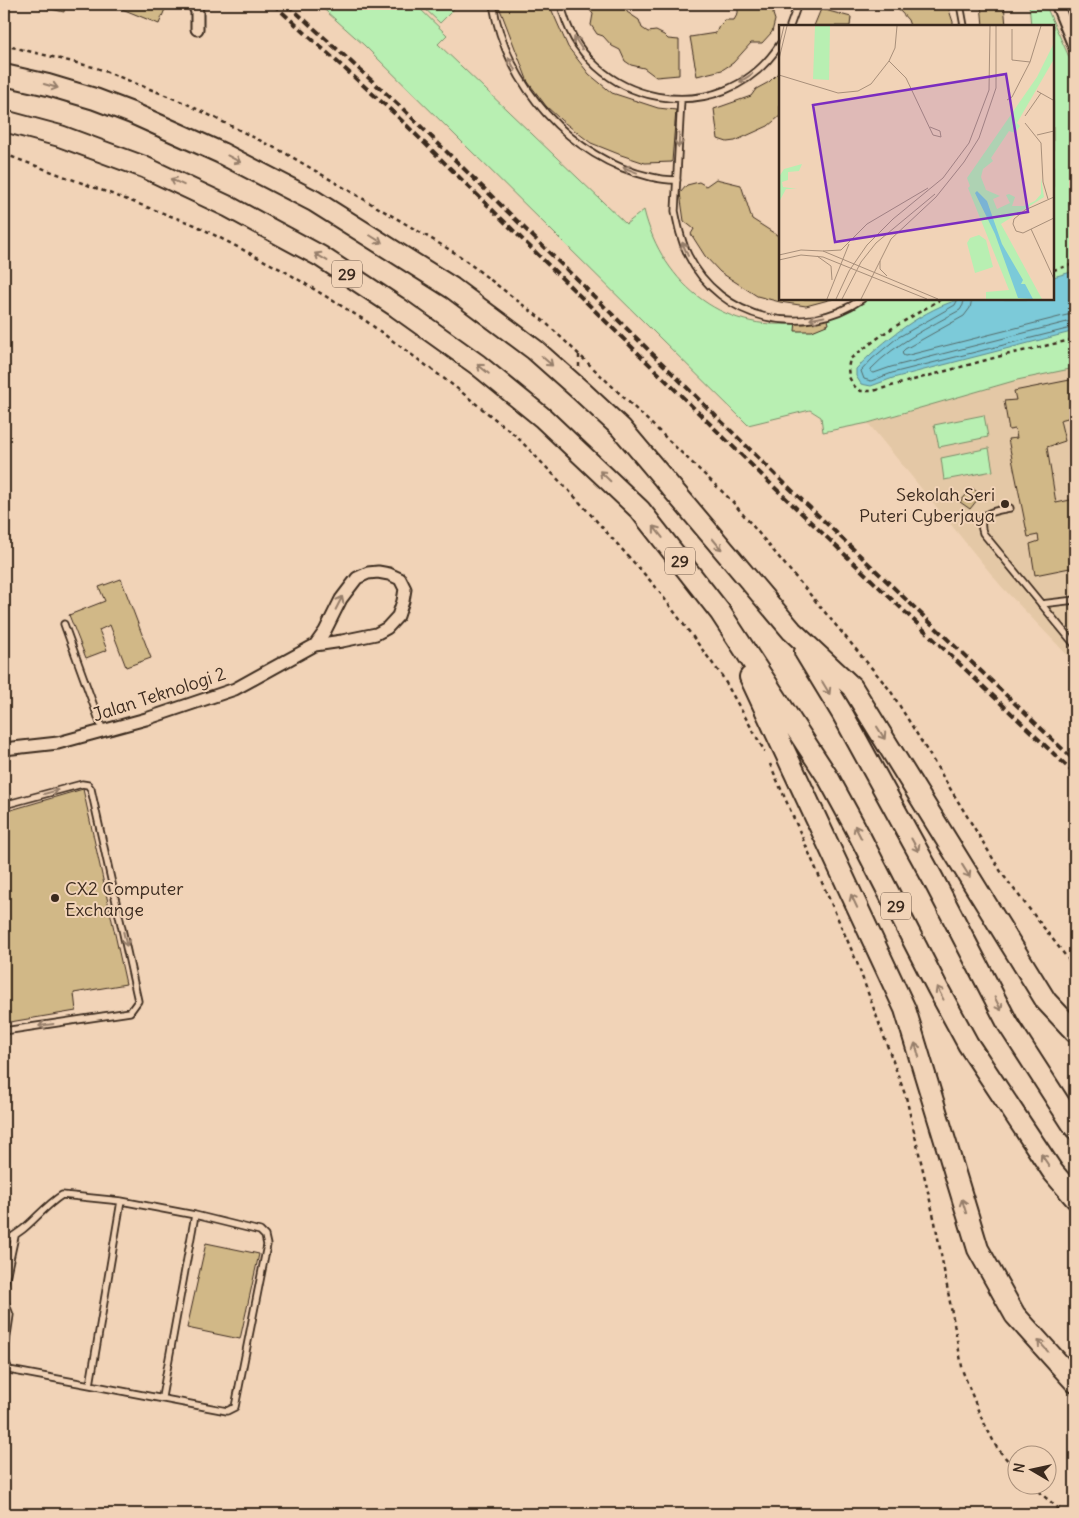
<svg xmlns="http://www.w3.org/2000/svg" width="1079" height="1518" font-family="Delius,sans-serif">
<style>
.built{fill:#e4c8a6}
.green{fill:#b8efb2;stroke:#7a8c68}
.water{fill:#7bcad9;stroke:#618a8e}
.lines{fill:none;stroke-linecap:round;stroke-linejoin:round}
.shore{stroke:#556a69;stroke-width:1}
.building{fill:#d1b887;stroke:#3b2a1e}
.lane-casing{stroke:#3b2a1e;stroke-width:9}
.street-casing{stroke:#3b2a1e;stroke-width:15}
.highway-casing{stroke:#3b2a1e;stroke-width:24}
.path{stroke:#3b2a1e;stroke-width:2.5;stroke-dasharray:4 4;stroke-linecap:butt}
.lane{stroke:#f1d3b7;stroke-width:5.5}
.street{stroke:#f1d3b7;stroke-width:11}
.highway{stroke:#f1d3b7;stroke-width:20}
.rail{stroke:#3b2a1e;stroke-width:4;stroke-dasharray:8 4;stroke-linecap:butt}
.oneway{stroke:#967e6a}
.poi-dot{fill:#3b2a1e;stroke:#f1d3b7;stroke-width:2}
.labels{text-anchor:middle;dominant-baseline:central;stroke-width:4;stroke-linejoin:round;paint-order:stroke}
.shield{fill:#f1d3b7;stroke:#725d4c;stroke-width:1}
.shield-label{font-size:16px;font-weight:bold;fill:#3b2a1e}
.poi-label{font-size:18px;fill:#3b2a1e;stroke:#f1d3b7;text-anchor:end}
.street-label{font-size:18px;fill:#3b2a1e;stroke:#f1d3b7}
.inset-road{fill:none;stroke:#a88f7a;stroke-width:1}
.view{fill:#7b2cbf;fill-opacity:0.15;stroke:#7b2cbf;stroke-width:2.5}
.inset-edge{fill:none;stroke:#3b2a1e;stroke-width:2.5}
</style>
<rect width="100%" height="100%" fill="#f1d3b7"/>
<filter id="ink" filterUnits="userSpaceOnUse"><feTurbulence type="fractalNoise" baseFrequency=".02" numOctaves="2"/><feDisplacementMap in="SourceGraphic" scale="10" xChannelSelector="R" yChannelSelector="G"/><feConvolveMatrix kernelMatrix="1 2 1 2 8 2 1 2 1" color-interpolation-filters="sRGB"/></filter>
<g filter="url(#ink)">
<!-- built -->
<path class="built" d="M1075,368V663L1001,586L868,423L1015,380Z"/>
<!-- green -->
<path class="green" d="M318,4H415L447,35L438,44L626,224L644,210C662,285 728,338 807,321C820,318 831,313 842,307C848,304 854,300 859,299C874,296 901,299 916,299C962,299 1007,299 1053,299V26H1031L1029,4H1045L1075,70V368L1017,380L868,423L823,432L821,417L810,410L748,425L364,45Z
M420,4H458V5L440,23Z
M984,415L988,437L939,447L934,425Z
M989,448L993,471L944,480L941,458Z"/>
<!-- water -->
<path class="water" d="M1075,271V331L893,378L871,386L861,384L856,376V369C881,342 926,307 962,299H1053V277Z"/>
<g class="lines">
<!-- shore -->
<path class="shore" d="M958,299L955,305L897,338L872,359L861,371L864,379L871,381L892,373L1075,327
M964,299L963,305L960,310C929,327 896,343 871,369V372L874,373L891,367L1075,320
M972,299L970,308L964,316L905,349L902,352L903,355L905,356L1075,313"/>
</g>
<!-- building -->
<path class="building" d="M29,4H65L64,12Z
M110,4H167L159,24Z
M498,4H549L568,47L589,74L612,93L658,108L676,110L672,162L645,163L621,155L591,143L561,120L546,106L528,82Z
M585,4H626L627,12L639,20L642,28L648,32L656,31L664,35L668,39L679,40V75L656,77L644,68L631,65L625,61L620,50L612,46L603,36L597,34L591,25L593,14Z
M738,4H779L776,5L773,14L775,20L772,32L762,43H751L733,63L722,70L697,76L690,37L716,33L719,26L725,20H734L738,13Z
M890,4H947L953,22V26H910L908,20L901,12Z
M981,4H1004L1006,26H983Z
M821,9L851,17L850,26H814Z
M780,71V116L768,126L735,141L727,142L718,139L714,109L751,96L756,89L769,82Z
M716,179L741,185L752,219L780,237V299H832L806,306L780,302L757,296L720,272L705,256L691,234L694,229L684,221L680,193L687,185L699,182L706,186Z
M827,315L829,324L812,331H795L796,321Z
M1075,379V416L1060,420L1065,441L1047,447L1056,503L1075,499V567L1035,575L1030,544L1039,541L1038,535L1028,537L1008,439L1017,438L1015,429L1009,430L1004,401L1016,400L1014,391Z
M972,488L981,495L970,509L960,502Z
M121,579L151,658L126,667L110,625L99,630L107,650L86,658L69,615L105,601L99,587Z
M83,789L126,984L74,993L76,1011L4,1023V812Z
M206,1243L259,1254L240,1339L187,1328Z"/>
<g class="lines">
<!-- lane casing -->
<g class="lane-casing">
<path id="lane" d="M493,4C506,85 570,158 651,177C659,179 669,180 677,180
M561,4C583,107 723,134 780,44
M960,4L964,26
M790,26L798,4
M681,99L675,211C678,226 681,241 688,255C720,320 803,340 862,299
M1010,508C994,511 976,512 983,533L1075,645
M1041,604L1075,600
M64,624L103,731
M4,805L82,784L88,785L91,789L138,1001L130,1012L4,1031
M4,1241C29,1230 40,1209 62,1195L121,1201L90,1385L9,1370L4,1358
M4,1287L15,1236
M4,1290V1299L10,1315L4,1356
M90,1385L227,1411L235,1407L267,1245L265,1236L260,1231L195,1215L121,1201
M162,1397L195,1215"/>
</g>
<!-- street casing -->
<g class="street-casing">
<path id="street" d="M194,4L197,12V29
M1057,4L1075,48
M4,749L58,743L146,719L235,689L315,645L342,641L376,634L387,628L398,616L403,601L405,589L400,579L389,574L378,572L368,573L357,578L341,599L325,631L315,645"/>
</g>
<!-- highway casing -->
<g class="highway-casing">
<path id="highway" d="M4,75L48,85L95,99L132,113L221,153L314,201L452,288L535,350L580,390L621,428L792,631L852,687L1046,1001L1075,1032
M4,121L60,136L144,167L229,207L320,256L397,307L478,365L543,418L640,510L720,612L829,779L854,825L937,987L968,1044L1053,1172L1075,1198
M805,652L842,713L933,879L1008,1024L1075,1128
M750,677L905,1009L978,1249L1015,1315L1075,1382"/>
</g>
<!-- path -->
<path class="path" d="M4,45L97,68L185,103L285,153L457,254L545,322L731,500L890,690L1003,875L1075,968
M4,154L195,225L286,272L366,321L454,386L516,436L574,496L655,586L722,676L765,752
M1053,270L1075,264
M941,299L886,332L850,359L848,368L849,377L854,386L861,391H873L1001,356L1075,339
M579,355V367
M770,764L856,960L906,1097L935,1222L963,1372L980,1415L997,1448L1016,1470
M1032,1486L1065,1514"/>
<!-- lane -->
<use href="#lane" class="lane"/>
<!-- street -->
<use href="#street" class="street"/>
<!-- highway -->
<use href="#highway" class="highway"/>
<!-- rail -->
<path class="rail" d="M273,4L395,114L773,486L1075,774
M287,4L401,107L780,479L1075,761"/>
</g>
<!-- one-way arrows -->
<defs><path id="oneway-shaft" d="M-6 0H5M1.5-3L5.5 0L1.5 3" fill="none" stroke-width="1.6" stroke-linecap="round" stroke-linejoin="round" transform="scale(1.25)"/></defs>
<g class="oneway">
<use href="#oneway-shaft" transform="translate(578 43) rotate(-123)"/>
<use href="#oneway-shaft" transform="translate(512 64) rotate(-116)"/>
<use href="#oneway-shaft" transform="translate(746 78) rotate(147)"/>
<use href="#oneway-shaft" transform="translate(51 86) rotate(16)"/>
<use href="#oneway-shaft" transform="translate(679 140) rotate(93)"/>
<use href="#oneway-shaft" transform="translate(234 159) rotate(28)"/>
<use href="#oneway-shaft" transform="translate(630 170) rotate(-159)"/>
<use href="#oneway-shaft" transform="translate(177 182) rotate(-155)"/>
<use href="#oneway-shaft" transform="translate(376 239) rotate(32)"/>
<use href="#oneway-shaft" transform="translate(685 249) rotate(-113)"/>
<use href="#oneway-shaft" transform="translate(321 257) rotate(-149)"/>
<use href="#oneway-shaft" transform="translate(817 318) rotate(168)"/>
<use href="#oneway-shaft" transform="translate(547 361) rotate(41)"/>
<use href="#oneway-shaft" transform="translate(483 369) rotate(-141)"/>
<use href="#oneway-shaft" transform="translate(605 476) rotate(-136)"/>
<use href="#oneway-shaft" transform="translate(658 532) rotate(-128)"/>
<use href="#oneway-shaft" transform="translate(717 544) rotate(50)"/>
<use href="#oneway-shaft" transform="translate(339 603) rotate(-63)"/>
<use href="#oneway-shaft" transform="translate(826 688) rotate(59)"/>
<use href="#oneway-shaft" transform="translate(881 733) rotate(58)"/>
<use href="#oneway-shaft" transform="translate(51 792) rotate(-15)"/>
<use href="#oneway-shaft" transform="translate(858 832) rotate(-117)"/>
<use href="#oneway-shaft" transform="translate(915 845) rotate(61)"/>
<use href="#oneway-shaft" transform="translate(966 871) rotate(58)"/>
<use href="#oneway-shaft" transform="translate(854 901) rotate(-115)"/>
<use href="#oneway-shaft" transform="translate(125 939) rotate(77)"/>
<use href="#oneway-shaft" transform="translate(940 993) rotate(-118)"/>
<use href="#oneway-shaft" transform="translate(998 1004) rotate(63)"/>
<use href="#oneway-shaft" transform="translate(46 1025) rotate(172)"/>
<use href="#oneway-shaft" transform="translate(917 1050) rotate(-107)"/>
<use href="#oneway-shaft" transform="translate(1045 1160) rotate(-124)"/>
<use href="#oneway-shaft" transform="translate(964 1206) rotate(-107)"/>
<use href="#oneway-shaft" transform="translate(1043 1346) rotate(-132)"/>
</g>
</g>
<!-- markers -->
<g class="poi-dot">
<circle cx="1005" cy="504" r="5"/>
<circle cx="55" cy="898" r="5"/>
</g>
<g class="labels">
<!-- shield labels -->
<g class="shield">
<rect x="332" y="260.5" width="30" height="27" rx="4"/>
<rect x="665" y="547.5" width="30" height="27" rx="4"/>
<rect x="881" y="892.5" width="30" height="27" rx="4"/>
</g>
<g class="shield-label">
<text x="347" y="274">29</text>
<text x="680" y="561">29</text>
<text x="896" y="906">29</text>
</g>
<!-- poi labels -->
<g class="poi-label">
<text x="995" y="494">Sekolah Seri<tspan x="995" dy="21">Puteri Cyberjaya</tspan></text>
<text x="65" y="888" text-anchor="start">CX2 Computer<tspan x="65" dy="21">Exchange</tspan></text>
</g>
<!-- street labels -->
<g class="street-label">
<text transform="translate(159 694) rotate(-18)">Jalan Teknologi 2</text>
</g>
</g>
<!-- overview -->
<g transform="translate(779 25)">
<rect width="275" height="275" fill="#f1d3b7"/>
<path d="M36,1H51L50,55L34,54ZM275,18V34L238,98L241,101L236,108L230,106L212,133L214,136L204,144L202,152L207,165L221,171L214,174L218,184L231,178L227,170L230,169L236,172L233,181H245L256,176L262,169V153L265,172L222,199L263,274H207V267L230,265L189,163L191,161L188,153L258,52ZM23,139L20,146L9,147V155L3,157L4,162L18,164H7L0,177V152L5,144ZM200,210L207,215L214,242L196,248L188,218L191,213Z" fill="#b8efb2"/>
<path d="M198,166L208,176L223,219L244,255L242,259H246L254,274L239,273L216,209L196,168Z" fill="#7bcad9"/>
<path class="inset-road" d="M233,4V35L251,37M0,22L5,1M0,34L8,1M110,36L127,53L154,110L162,112L161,106L151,102M0,50L59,68L79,66L92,59L110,36L116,23L118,1M258,66L274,75M228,75L233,72L251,37L262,1M246,91L262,68M246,98L262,118L264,157L269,174M258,110L275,106M275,172L246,185L235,194L234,199L237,206L244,208L275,193M252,204L275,254M44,226L62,225L88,199L149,163M0,230L22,225L44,226L159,274M38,231L52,241L53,255M0,235L22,230L44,232L148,274M101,236V244L108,251M48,274L70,219M57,274L70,246L88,220L114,194L164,153L190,118L210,65L211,1M63,274L82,237L97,218L156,169M82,274L112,214L157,172L185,137L200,113L217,63V1"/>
<path class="view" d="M227,49L249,187L56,217L34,80Z"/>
<rect width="275" height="275" class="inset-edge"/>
</g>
<!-- margin -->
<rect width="1079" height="1518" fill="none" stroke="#f1d3b7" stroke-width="20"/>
<rect x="10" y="10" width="1059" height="1498" fill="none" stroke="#3b2a1e" stroke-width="2" filter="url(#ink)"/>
<!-- north arrow -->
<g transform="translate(1032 1470) rotate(279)"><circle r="24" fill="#f1d3b7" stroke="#a88f7a"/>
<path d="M0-4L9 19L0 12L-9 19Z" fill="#3b2a1e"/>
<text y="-8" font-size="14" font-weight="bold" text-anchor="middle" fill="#3b2a1e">N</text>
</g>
</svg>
